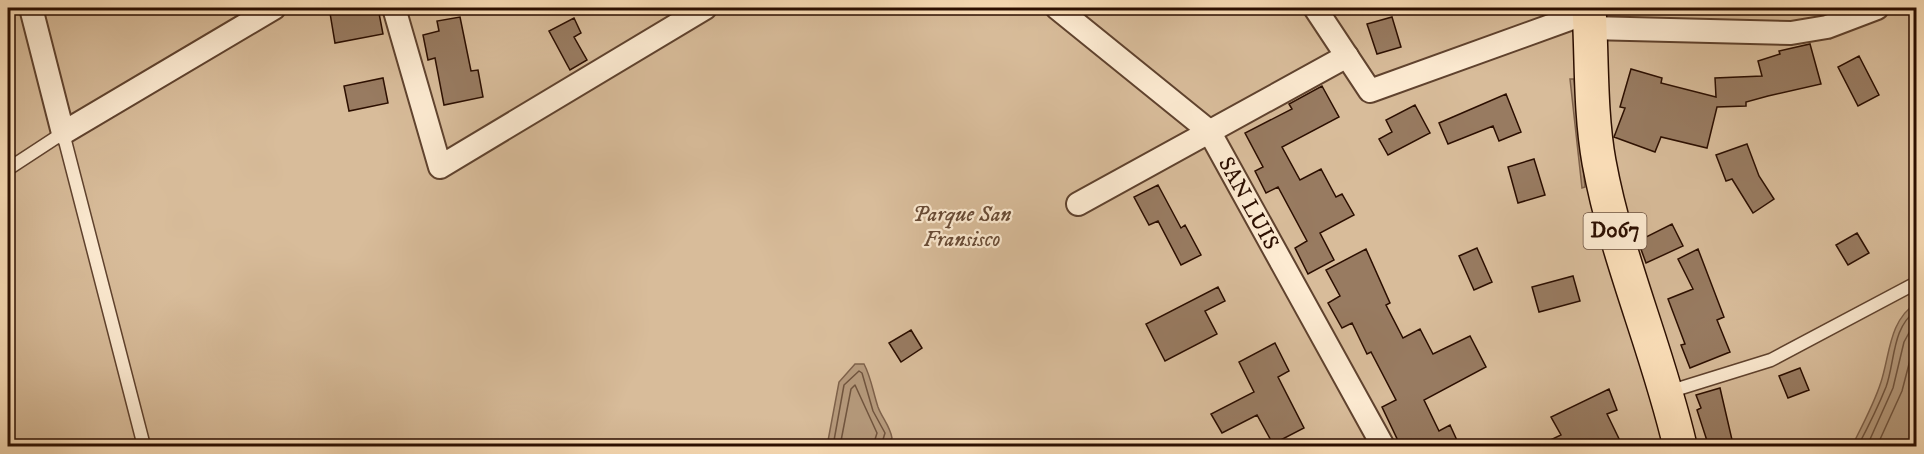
<svg xmlns="http://www.w3.org/2000/svg" width="1924" height="454" font-family="'IM FELL DW Pica',serif">
<style>
.green{fill:#d8bc9a;stroke:#82654d;stroke-width:1.5}
.water{fill:#b5997b;stroke:#7e614a;stroke-width:1.5}
.lines{fill:none;stroke-linecap:round;stroke-linejoin:round}
.shore{stroke:#70543e;stroke-width:1.5}
.building{fill:#987b61;stroke:#2b0e00;stroke-width:1.5}
.service-casing{stroke:#5f422e;stroke-width:15}
.minor-casing{stroke:#5f422e;stroke-width:26}
.primary-casing{stroke:#2b0e00;stroke-width:36}
.service{stroke:#fdebd2;stroke-width:12}
.minor{stroke:#fdebd2;stroke-width:22}
.primary{stroke:#fce0ba;stroke-width:33}
.labels{text-anchor:middle;dominant-baseline:central;stroke-width:4.5;stroke-linejoin:round;paint-order:stroke}
.shield{fill:#fdebd2;stroke:#6a503f;stroke-width:1.5}
.shield-label{font-size:21px;font-weight:bold;fill:#2b0e00}
.street-label{font-size:22px;fill:#2b0e00;stroke:#fdebd2}
.park-label{font-size:22px;font-style:italic;fill:#684b36;stroke:#fdebd2}
</style>
<rect width="100%" height="100%" fill="#fce0ba"/>
<filter id="stains"><feTurbulence type="fractalNoise" baseFrequency=".00333" numOctaves="4"/><feColorMatrix values="0 0 0 0 .2 0 0 0 0 .09 0 0 0 0 .02 0 0 0 .5 -.17"/></filter>
<radialGradient id="worn" r=".72"><stop offset=".6" stop-color="#630" stop-opacity="0"/><stop offset="1" stop-color="#630" stop-opacity=".3"/></radialGradient>
<!-- green -->
<path class="green" d="M8,8H1916V446H8Z"/>
<!-- water -->
<path class="water" d="M1570,79H1574L1585,187L1582,188Z
M1916,303V446H1852C1862,426 1874,404 1881,382C1890,354 1889,321 1916,303Z
M855,364H864C871,377 873,392 878,407C882,418 890,426 892,438L885,446H827L839,382Z"/>
<g class="lines">
<!-- shore -->
<path class="shore" d="M833,446L844,385L859,371L862,373L873,411L885,433L881,446
M840,446L851,389L855,385L877,433L873,446
M1858,446C1868,427 1878,407 1886,387C1895,362 1892,327 1916,311
M1867,446L1893,388L1904,342L1916,320
M1877,446L1902,391L1916,337"/>
</g>
<!-- building -->
<path class="building" d="M359,8H378L383,34L335,43L330,13Z
M460,17L471,71L478,70L483,97L444,105L435,58L428,60L423,35L439,31L437,21Z
M1392,17L1401,47L1377,54L1367,24Z
M574,18L581,33L574,37L587,60L570,70L549,31Z
M1810,44L1821,84L1768,96L1746,102V106L1717,107L1707,148L1661,137L1655,152L1614,137L1625,108L1620,107L1631,69L1662,78L1661,83L1716,97L1715,78L1762,76L1758,61L1780,54L1779,51Z
M1859,56L1879,95L1858,106L1838,67Z
M383,78L388,103L349,111L344,86Z
M1322,86L1339,117L1282,147L1300,180L1321,169L1336,197L1342,194L1354,215L1320,233L1334,260L1308,274L1295,248L1307,241L1278,187L1266,193L1255,171L1263,167L1245,133L1292,109L1289,104Z
M1506,94L1521,132L1499,141L1493,126L1448,144L1439,123Z
M1415,105L1430,133L1388,155L1379,139L1392,132L1386,120Z
M1747,144L1759,176L1774,199L1753,213L1732,179L1726,181L1716,155Z
M1534,159L1545,195L1518,203L1508,167Z
M1158,185L1181,228L1185,225L1201,255L1181,265L1158,221L1149,225L1134,197Z
M1672,224L1683,246L1646,263L1638,241Z
M1857,233L1869,253L1848,265L1836,245Z
M1477,248L1492,282L1474,290L1459,256Z
M1366,249L1390,303L1386,305L1403,338L1420,329L1433,354L1470,336L1486,367L1424,400L1439,431L1450,425L1460,447H1401L1382,407L1396,400L1371,352L1367,354L1352,323L1342,328L1328,303L1340,296L1326,270Z
M1698,249L1724,317L1717,320L1730,352L1690,368L1681,345L1685,344L1668,299L1693,289L1678,259Z
M1573,276L1580,301L1539,312L1532,287Z
M1218,287L1225,301L1205,311L1217,334L1165,361L1146,324Z
M911,330L922,348L901,362L889,343Z
M1275,343L1289,371L1278,377L1304,428L1273,444L1257,415L1222,433L1211,414L1254,392L1239,362Z
M1800,368L1809,390L1788,398L1779,376Z
M1720,388L1733,444L1709,447L1697,410L1701,408L1696,395Z
M1609,389L1617,410L1607,414L1623,447H1536L1561,435L1551,417Z"/>
<g class="lines">
<!-- service casing -->
<g class="service-casing">
<path id="service" d="M8,169L63,133L144,446
M1668,392L1771,360L1916,283"/>
</g>
<!-- minor casing -->
<g class="minor-casing">
<g id="minor">
<path d="M31,8L63,133L274,8"/>
<path d="M394,8L440,167L705,8"/>
<path id="s1" d="M1057,8L1209,131L1383,446"/>
<path d="M1315,8L1370,91L1589,12"/>
<path d="M1590,28L1791,33L1827,27L1877,8"/>
<path d="M1078,204L1347,56"/>
</g>
</g>
<!-- primary casing -->
<g class="primary-casing">
<path id="primary" d="M1589,8C1592,58 1590,112 1599,162C1617,260 1658,350 1680,446"/>
</g>
<!-- service -->
<use href="#service" class="service"/>
<!-- minor -->
<use href="#minor" class="minor"/>
<!-- primary -->
<use href="#primary" class="primary"/>
</g>
<g class="labels">
<!-- shield labels -->
<rect class="shield" x="1583.5" y="213" width="63" height="36" rx="4.5"/>
<g class="shield-label">
<text x="1615" y="231">D067</text>
</g>
<!-- street labels -->
<g class="street-label">
<text stroke="none"><textPath href="#s1" startOffset="278">SAN LUIS</textPath></text>
</g>
<!-- park labels -->
<g class="park-label">
<text x="962" y="214">Parque San<tspan x="962" dy="25">Fransisco</tspan></text>
</g>
</g>
<!-- margin -->
<rect width="1924" height="454" fill="none" stroke="#fce0ba" stroke-width="30"/>
<rect x="9" y="9" width="1906" height="436" fill="none" stroke="#2b0e00" stroke-width="3"/>
<rect x="15" y="15" width="1894" height="424" fill="none" stroke="#2b0e00" stroke-width="1.5"/>
<rect width="100%" height="100%" filter="url(#stains)"/>
<rect width="100%" height="100%" fill="url(#worn)"/>
</svg>
